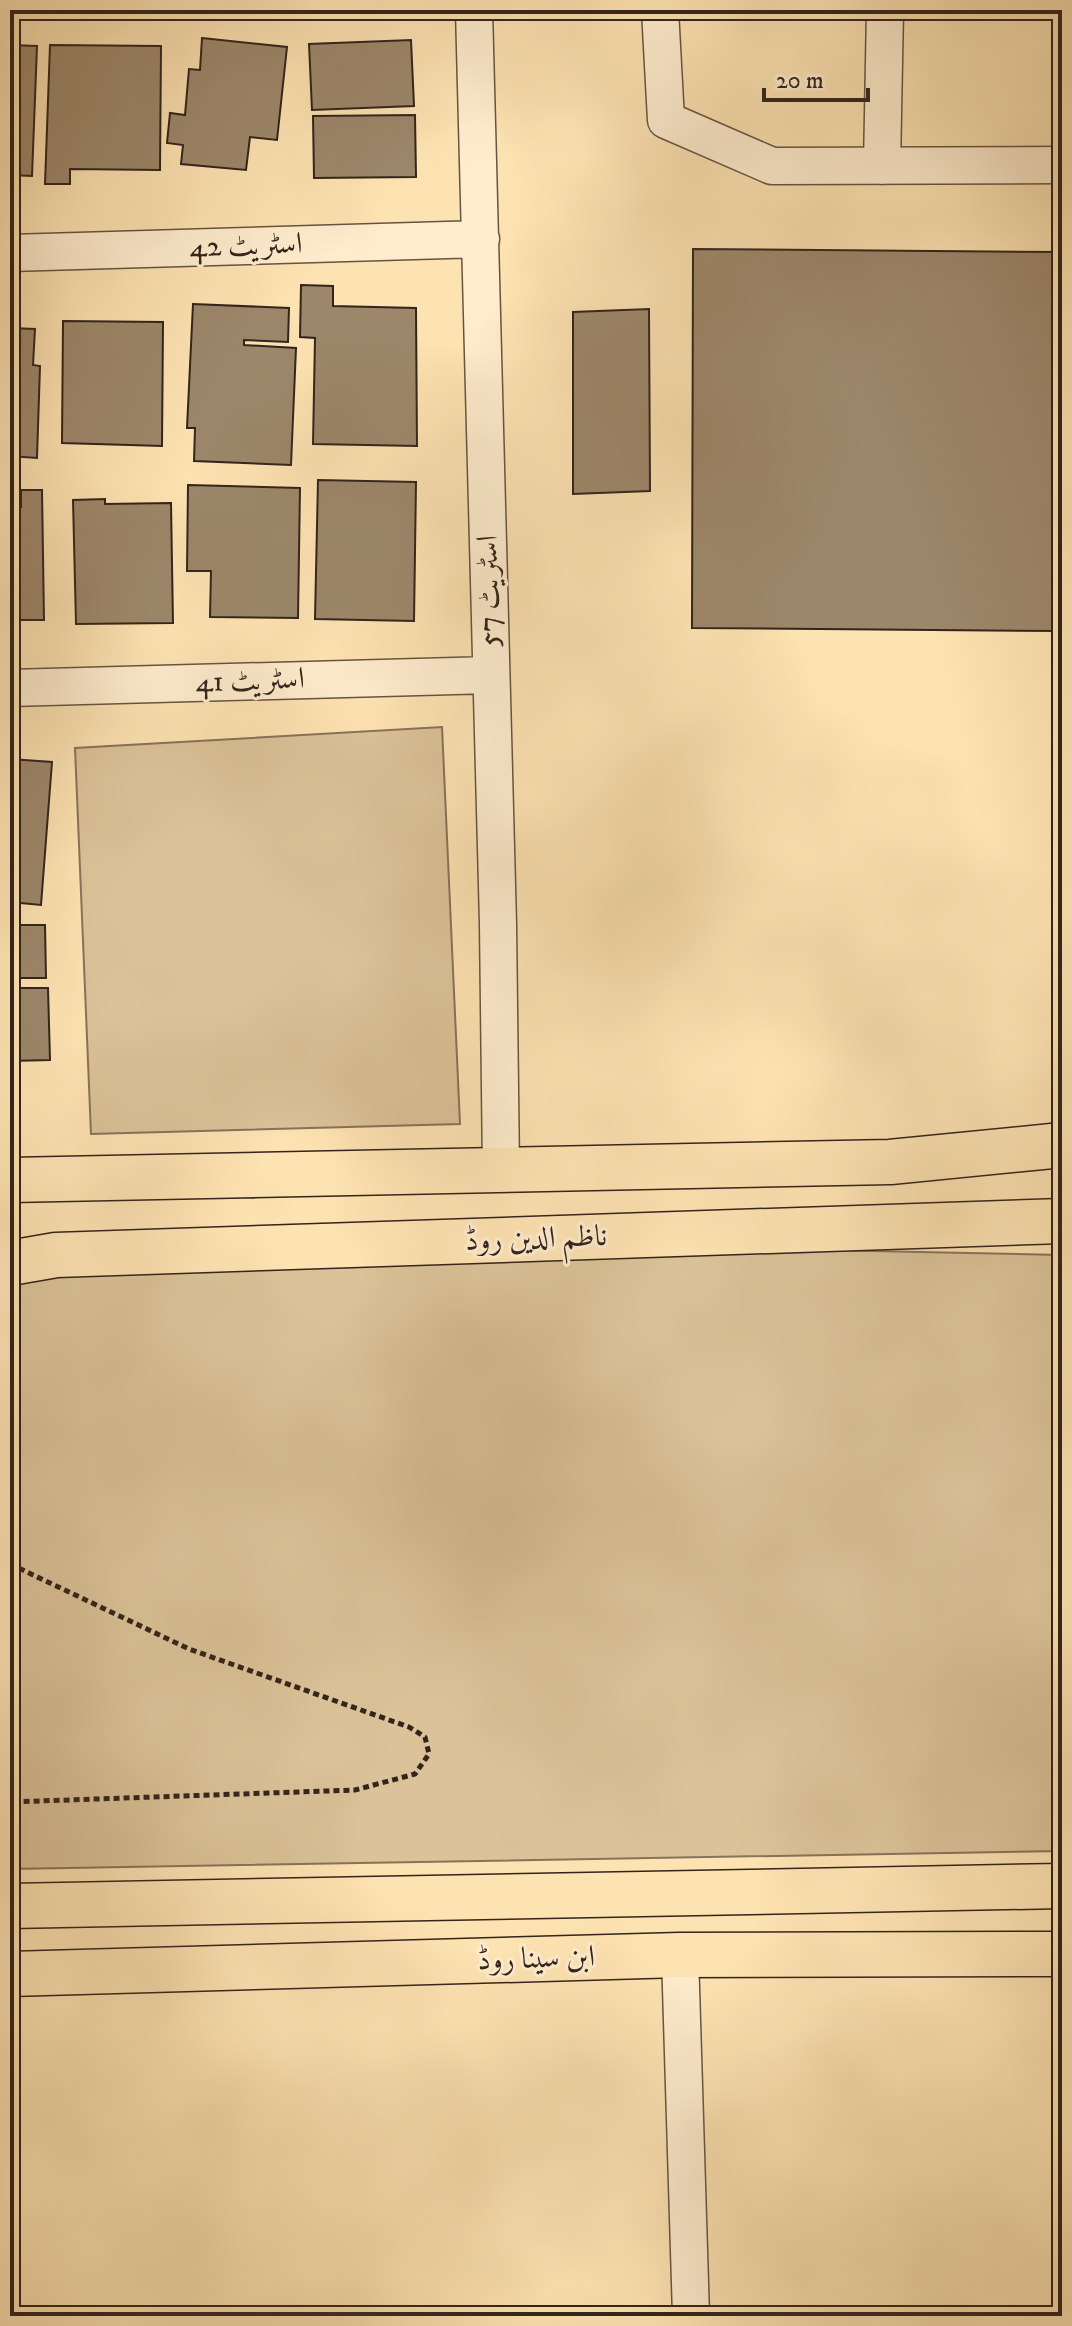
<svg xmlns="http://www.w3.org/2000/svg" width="1072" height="2326" font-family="'IM FELL DW Pica',Amiri,serif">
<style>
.green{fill:#dbc298;stroke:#87735a;stroke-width:2}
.building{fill:#9c876a;stroke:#33241c;stroke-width:2}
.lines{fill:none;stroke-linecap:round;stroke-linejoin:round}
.minor-casing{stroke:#665442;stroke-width:39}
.major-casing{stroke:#33241c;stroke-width:47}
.path{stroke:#33241c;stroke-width:5;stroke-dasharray:6 4;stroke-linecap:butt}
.minor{stroke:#feeccd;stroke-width:36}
.major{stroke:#fde2b2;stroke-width:44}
.labels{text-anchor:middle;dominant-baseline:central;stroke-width:6;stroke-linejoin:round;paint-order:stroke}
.street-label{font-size:30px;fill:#33241c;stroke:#feeccd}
</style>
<rect width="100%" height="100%" fill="#fde2b2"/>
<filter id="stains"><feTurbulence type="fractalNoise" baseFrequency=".0025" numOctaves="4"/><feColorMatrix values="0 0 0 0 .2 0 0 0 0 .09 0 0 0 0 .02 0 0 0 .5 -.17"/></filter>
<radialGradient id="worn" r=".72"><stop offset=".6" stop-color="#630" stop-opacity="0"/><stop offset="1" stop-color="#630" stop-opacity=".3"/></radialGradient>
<!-- green -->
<path class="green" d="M442,727L460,1124L91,1134L75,748Z
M773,1249L1062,1255V1851L10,1869V1265Z"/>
<!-- building -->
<path class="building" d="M202,38L287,47L277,140L250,137L246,170L181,164L183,145L167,143L170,113L185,115L189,69L200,70Z
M411,40L414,106L312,110L309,44Z
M10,45L37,46L32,176L10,175Z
M50,45L161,46L160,170L70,169V184H45Z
M415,115L416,177L314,178L313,116Z
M693,249L1062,252V631L692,628Z
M301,285L333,286V306L416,308L417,446L313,444L315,338L300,337Z
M193,304L289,308L288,342L244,340V345L296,348L291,465L194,461L195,428H187Z
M649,309L650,491L573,494V312Z
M63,321L163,322L162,446L62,443Z
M10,328L35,329L33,365L40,366L37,458L10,456Z
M318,480L416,482L414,621L315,619Z
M188,485L300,488L298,618L210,617L211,571H187Z
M21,490H42L44,620H10V507H21Z
M105,499V504L171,503L173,623L76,624L73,500Z
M10,759L52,762L41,905L10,902Z
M10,925H45L46,978H10Z
M10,988H48L50,1060L10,1061Z"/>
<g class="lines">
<!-- minor casing -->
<g class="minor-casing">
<path id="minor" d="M474,10L498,924L501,1171
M660,10L666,120L772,166L1062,165
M882,166L885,10
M10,253L481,239
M10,688L491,675
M680,1955L691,2316"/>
</g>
<!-- major casing -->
<g class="major-casing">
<path id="major" d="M10,1180L890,1162L1062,1145
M10,1263L56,1255L1062,1221
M10,1906L1062,1886
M10,1974L680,1955L1062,1954"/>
</g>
<!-- path -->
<path class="path" d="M10,1564L189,1649L409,1727L425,1737L429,1754L415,1774L355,1790L10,1802"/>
<!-- minor -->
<use href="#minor" class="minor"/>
<!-- major -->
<use href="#major" class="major"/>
</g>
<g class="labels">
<!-- street labels -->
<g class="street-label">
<text transform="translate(246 246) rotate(-2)">اسٹریٹ 42</text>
<text transform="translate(489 591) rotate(-91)">اسٹریٹ 57</text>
<text transform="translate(250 681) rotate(-2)">اسٹریٹ 41</text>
<text transform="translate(536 1239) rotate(-2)">ناظم الدین روڈ</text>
<text transform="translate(536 1959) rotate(-2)">ابن سینا روڈ</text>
</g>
</g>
<!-- margin -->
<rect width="1072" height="2326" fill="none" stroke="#fde2b2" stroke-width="40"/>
<rect x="12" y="12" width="1048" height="2302" fill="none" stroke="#33241c" stroke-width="4"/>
<rect x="20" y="20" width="1032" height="2286" fill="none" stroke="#33241c" stroke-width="2"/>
<!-- scale -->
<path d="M764 88v12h104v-12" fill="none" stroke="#33241c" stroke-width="4"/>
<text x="776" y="88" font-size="24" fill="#33241c" stroke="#feeccd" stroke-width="6" paint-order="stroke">20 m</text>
<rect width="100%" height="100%" filter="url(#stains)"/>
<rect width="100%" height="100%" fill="url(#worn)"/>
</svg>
